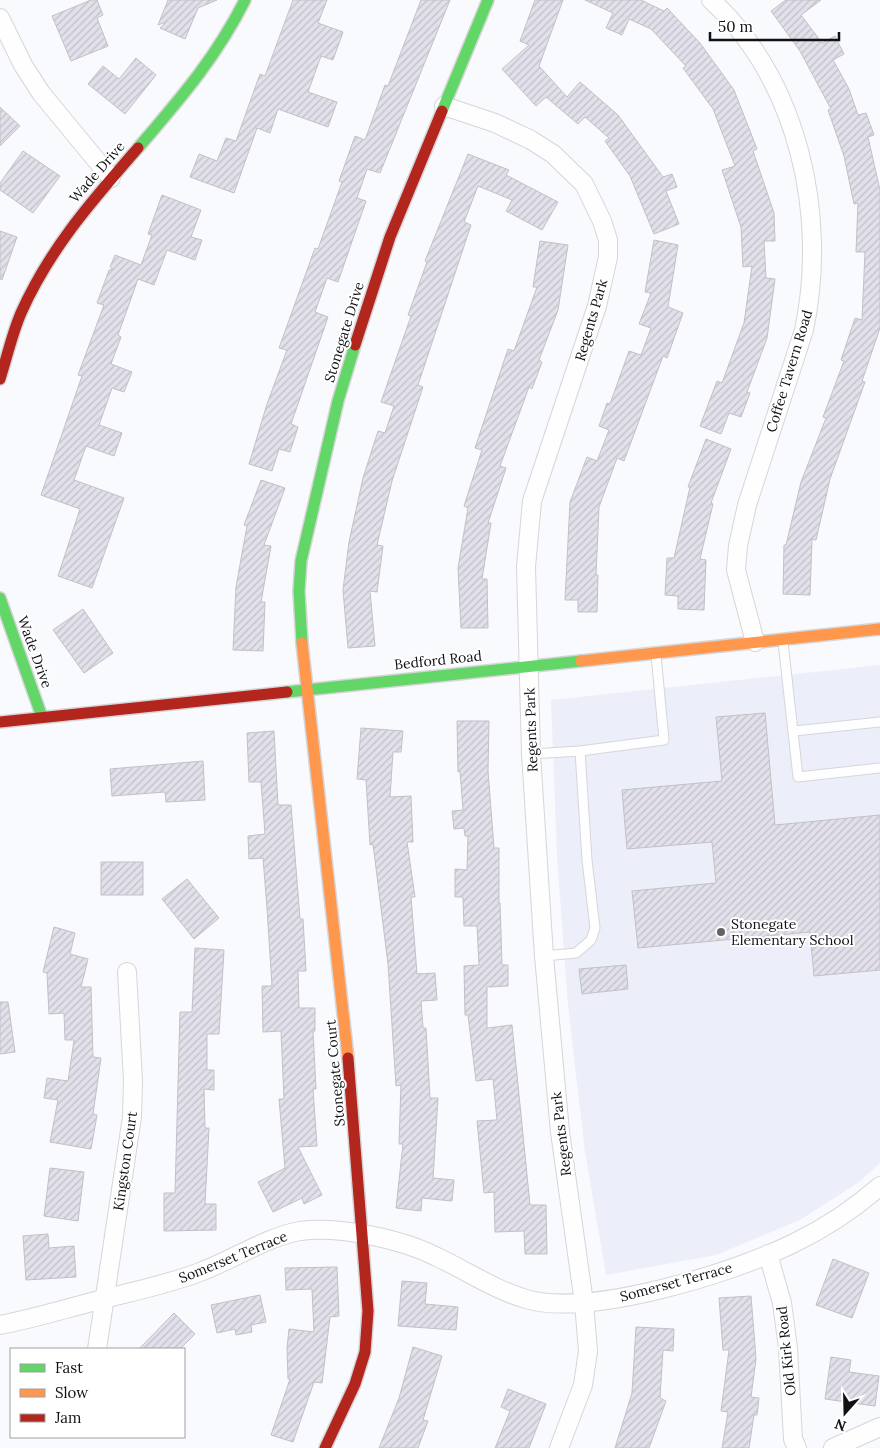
<svg xmlns="http://www.w3.org/2000/svg" width="880" height="1448" viewBox="0 0 880 1448" font-family="Lora,serif">
<style>
.built{fill:#eceffa}
.building{fill:url(#building-hatch);stroke:#c1c1c5}
.lines{fill:none;stroke-linecap:round;stroke-linejoin:round}
.lane-casing{stroke:#d6d6d9;stroke-width:11}
.street-casing{stroke:#d6d6d9;stroke-width:20}
.fast-casing{stroke:#d6d6d9;stroke-width:14}
.slow-casing{stroke:#d6d6d9;stroke-width:14}
.jam-casing{stroke:#d6d6d9;stroke-width:14}
.lane{stroke:#fefeff;stroke-width:9}
.street{stroke:#fefeff;stroke-width:18}
.fast{stroke:#63d668;stroke-width:11}
.slow{stroke:#ff974d;stroke-width:11}
.jam{stroke:#b3261e;stroke-width:11}
.poi-dot{fill:#626366;stroke:#fff;stroke-width:2}
.labels{text-anchor:middle;stroke-width:4;stroke-linejoin:round;paint-order:stroke}
.street-label{font-size:14px;fill:#101114;stroke:#fff}
.poi-label{font-size:14px;fill:#101114;stroke:#fff;text-anchor:start}
</style>
<defs>
<pattern id="building-hatch" width="6" height="6" patternUnits="userSpaceOnUse" patternTransform="scale(1.25)"><rect width="6" height="6" fill="#e2e1eb"/><path d="M-1 1l2-2M0 6l6-6M5 7l2-2" fill="none" stroke="#c1c0c9"/></pattern>
</defs>
<rect width="100%" height="100%" fill="#f9fafe"/>
<polygon class="built" points="880,665 880,1163 859,1182 800,1220 716,1255 606,1275 585,1152 568,1006 557,857 551,700"/>
<g class="building">
<polygon points="91,0 97,0 103,15 97,18 108,46 71,61 52,16"/>
<polygon points="168,0 217,0 198,8 185,39 160,28 166,22 158,25"/>
<polygon points="293,0 327,0 318,23 343,32 333,60 321,56 308,92 337,102 328,127 278,109 270,133 257,128 234,193 190,177 199,154 217,161 226,138 236,141 260,74 265,76"/>
<polygon points="421,0 450,0 380,173 367,169 357,198 366,201 338,282 327,278 315,312 328,317 291,424 298,427 290,452 279,449 272,471 249,464 267,404 287,350 279,348 315,248 318,249 342,182 339,181 355,136 365,140 385,85 388,86"/>
<polygon points="535,0 563,0 539,66 567,97 580,82 618,115 663,177 672,174 677,187 666,191 679,224 654,234 630,176 605,141 609,138 585,117 578,124 546,97 536,106 502,69 529,45 520,41"/>
<polygon points="585,0 641,0 664,11 667,8 700,43 734,90 757,149 753,151 774,213 775,241 764,241 766,278 775,279 767,338 747,392 750,393 741,417 729,413 721,434 700,426 717,381 722,383 744,323 752,266 743,267 741,227 722,170 735,166 713,109 683,68 686,66 651,29 629,19 622,35 606,28 613,13"/>
<polygon points="786,0 821,0 801,15 822,43 835,36 844,54 833,60 849,89 858,115 866,113 874,135 868,137 880,190 880,328 862,381 865,382 830,479 816,540 812,539 810,595 783,594 784,545 786,545 801,482 826,418 823,417 844,361 841,360 855,318 862,320 865,252 856,252 858,203 854,204 844,156 828,110 831,109 800,51 771,11"/>
<polygon points="136,58 156,75 125,114 88,84 103,66 119,79"/>
<polygon points="0,107 20,126 0,146"/>
<polygon points="23,151 60,176 33,213 0,190 0,183"/>
<polygon points="468,154 509,170 506,175 558,202 542,230 506,211 512,200 478,186 464,222 471,225 418,385 423,387 392,481 377,545 383,546 377,592 370,591 375,646 348,648 343,590 349,542 363,478 378,431 385,433 394,406 381,402 411,316 408,315 427,262 425,261"/>
<polygon points="162,195 201,210 191,237 202,240 195,260 167,250 154,285 138,279 118,335 121,337 111,364 132,372 124,392 112,388 99,425 122,433 114,456 86,446 74,480 124,498 92,588 58,576 80,509 41,495 82,376 78,375 104,305 97,303 109,270 113,269 110,267 115,255 141,265 152,235 148,234"/>
<polygon points="0,231 17,237 2,280 0,279"/>
<polygon points="654,240 678,245 668,307 683,313 667,358 663,356 624,461 617,458 599,507 596,575 598,575 597,612 578,612 578,600 565,600 570,502 587,457 597,461 609,430 599,426 607,403 610,404 629,351 641,355 651,328 639,324 651,293 645,292"/>
<polygon points="540,241 568,245 558,310 539,360 542,362 532,389 529,387 500,466 506,468 488,523 491,523 482,579 487,579 488,628 461,628 458,568 468,508 464,506 482,450 475,448 508,349 514,351 537,287 533,287"/>
<polygon points="706,439 731,449 711,503 713,504 700,559 706,560 704,610 678,609 678,596 665,595 667,558 674,558 690,487 688,487"/>
<polygon points="261,480 285,488 264,545 271,546 261,602 265,602 263,651 233,650 236,587 247,526 244,525"/>
<polygon points="83,609 113,653 84,673 53,630"/>
<polygon points="765,713 775,825 880,815 880,970 814,976 810,932 638,948 632,891 716,883 712,842 627,849 622,790 722,781 716,717"/>
<polygon points="457,721 489,721 488,771 494,848 499,848 499,903 500,903 502,965 508,965 508,986 487,987 487,1028 512,1025 530,1205 546,1205 547,1254 525,1254 524,1231 495,1232 494,1192 484,1193 477,1121 497,1120 493,1079 476,1081 468,1015 465,1015 464,966 479,965 477,926 464,926 463,897 455,897 455,869 467,870 468,836 465,836 464,828 454,829 452,811 463,810 460,771 458,772"/>
<polygon points="361,728 403,731 401,752 393,752 390,797 411,796 413,842 407,842 415,897 411,897 417,974 435,973 437,1000 421,1001 423,1028 426,1028 430,1098 438,1098 433,1178 454,1180 452,1201 422,1198 421,1211 396,1208 403,1144 399,1144 401,1085 396,1086 388,964 373,844 370,845 366,780 357,779"/>
<polygon points="274,731 278,805 291,805 300,919 303,919 306,971 298,971 299,1008 315,1008 315,1031 313,1031 316,1089 313,1089 317,1146 298,1147 322,1195 304,1204 302,1198 273,1212 258,1182 285,1168 279,1099 284,1099 281,1031 263,1032 262,986 272,986 267,908 263,858 249,859 248,836 265,834 261,782 249,782 247,733"/>
<polygon points="203,761 205,800 166,802 165,792 112,796 110,769"/>
<rect x="101" y="862" width="42" height="33"/>
<polygon points="187,879 219,918 194,939 162,899"/>
<polygon points="54,927 75,933 70,954 88,959 81,987 91,987 93,1057 101,1058 93,1114 97,1115 91,1149 50,1142 58,1100 44,1098 47,1078 68,1081 74,1040 65,1040 64,1013 49,1014 47,973 43,972"/>
<polygon points="195,948 224,950 219,1034 207,1034 207,1070 214,1070 214,1090 204,1089 205,1128 209,1128 205,1204 216,1204 216,1230 164,1231 164,1193 175,1193 180,1012 192,1012"/>
<polygon points="626,965 628,989 582,994 579,969"/>
<polygon points="0,1002 8,1002 15,1052 0,1054"/>
<polygon points="50,1168 84,1172 78,1221 44,1216"/>
<polygon points="48,1234 49,1248 74,1246 76,1277 26,1280 23,1236"/>
<polygon points="833,1259 869,1273 852,1318 816,1305"/>
<polygon points="337,1267 339,1316 330,1317 322,1383 314,1382 293,1442 271,1435 290,1379 288,1379 287,1348 289,1329 314,1332 312,1289 286,1290 285,1268"/>
<polygon points="402,1281 427,1283 425,1304 458,1307 456,1330 398,1326"/>
<polygon points="260,1295 266,1322 251,1325 252,1332 236,1335 235,1329 217,1333 211,1305"/>
<polygon points="751,1296 756,1359 751,1397 759,1398 757,1415 754,1415 749,1448 722,1448 728,1412 721,1411 729,1350 723,1350 719,1298"/>
<polygon points="174,1313 195,1334 180,1349 139,1349"/>
<polygon points="636,1327 674,1329 673,1351 663,1350 660,1398 666,1401 649,1448 615,1448 632,1393"/>
<polygon points="413,1347 442,1356 423,1420 428,1421 418,1448 379,1448 399,1398"/>
<polygon points="831,1357 851,1360 849,1372 879,1376 875,1406 825,1399"/>
<polygon points="508,1389 546,1404 529,1448 495,1448 510,1411 501,1407"/>
</g>
<g class="lines">
<g class="lane-casing">
<g id="lane">
<polyline points="783,642 798,777 880,768"/>
<polyline points="794,731 880,722"/>
<polyline points="531,754 580,751 664,740 656,655"/>
<polyline points="544,956 576,953 591,940 595,928 587,860 580,751"/>
</g>
</g>
<g class="street-casing">
<g id="street">
<path d="M711,0c88,81 117,216 93,330l-57,175 -9,41 -2,24 19,72"/>
<polyline points="0,18 23,65 41,93 111,178"/>
<polyline points="444,106 495,123 531,140 553,154 584,184 602,221 608,240 608,257 597,306 532,501 526,567 531,754 544,956 560,1132 584,1303 588,1351 583,1385 559,1448"/>
<polyline points="768,1254 782,1303 788,1348 793,1439 797,1448"/>
<path d="M0,1325c32,-6 64,-16 96,-24 34,-9 70,-16 104,-29 30,-11 69,-36 100,-41 40,-5 102,8 137,26 30,14 58,33 89,42 63,19 210,-27 268,-56 31,-15 60,-34 86,-57"/>
<polyline points="97,1349 132,1117 133,1081 127,972"/>
<polyline points="833,1448 880,1427"/>
</g>
</g>
<g class="fast-casing">
<g id="fast">
<polyline points="442,111 488,0"/>
<path d="M138,148c41,-48 78,-90 107,-148"/>
<polyline points="0,598 42,717"/>
<polyline points="302,643 299,591 301,561 338,401 355,345"/>
<polyline points="287,692 581,661"/>
</g>
</g>
<g class="slow-casing">
<g id="slow">
<polyline points="302,643 348,1058"/>
<polyline points="581,661 880,629"/>
</g>
</g>
<g class="jam-casing">
<g id="jam">
<polyline points="355,345 390,237 442,111"/>
<path d="M0,379c7,-22 12,-45 21,-66 29,-65 71,-112 117,-165"/>
<polyline points="0,722 287,692"/>
<polyline points="325,1448 355,1384 365,1352 368,1311 348,1058"/>
</g>
</g>
<use href="#lane" class="lane"/>
<use href="#street" class="street"/>
<use href="#fast" class="fast"/>
<use href="#slow" class="slow"/>
<use href="#jam" class="jam"/>
</g>
<circle class="poi-dot" cx="721" cy="932" r="5"/>
<g class="labels">
<g class="street-label">
<text transform="translate(97 172) rotate(-49)" y="5">Wade Drive</text>
<text transform="translate(591 320) rotate(-74)" y="5">Regents Park</text>
<text transform="translate(344 332) rotate(-73)" y="5">Stonegate Drive</text>
<text transform="translate(789 371) rotate(-73)" y="5">Coffee Tavern Road</text>
<text transform="translate(35 652) rotate(70)" y="5">Wade Drive</text>
<text transform="translate(438 660) rotate(-6)" y="5">Bedford Road</text>
<text transform="translate(531 730) rotate(-92)" y="5">Regents Park</text>
<text transform="translate(335 1073) rotate(-95)" y="5">Stonegate Court</text>
<text transform="translate(561 1134) rotate(-97)" y="5">Regents Park</text>
<text transform="translate(125 1161) rotate(-82)" y="5">Kingston Court</text>
<text transform="translate(233 1257) rotate(-22)" y="5">Somerset Terrace</text>
<text transform="translate(676 1282) rotate(-15)" y="5">Somerset Terrace</text>
<text transform="translate(786 1351) rotate(-96)" y="5">Old Kirk Road</text>
</g>
<g class="poi-label">
<text x="731" y="929">Stonegate<tspan x="731" dy="16">Elementary School</tspan></text>
</g>
</g>
<rect x="10" y="1348" width="175" height="90" fill="#ffffff" stroke="#9fa0a1"/>
<rect x="20" y="1364" width="25" height="8" fill="#63d668" stroke="#9fa0a1"/>
<text x="55" y="1373" font-size="15" fill="#101114">Fast</text>
<rect x="20" y="1389" width="25" height="8" fill="#ff974d" stroke="#9fa0a1"/>
<text x="55" y="1398" font-size="15" fill="#101114">Slow</text>
<rect x="20" y="1414" width="25" height="8" fill="#b3261e" stroke="#9fa0a1"/>
<text x="55" y="1423" font-size="15" fill="#101114">Jam</text>
<g transform="translate(845 1413) rotate(200)" stroke="#ffffff" stroke-width="4" paint-order="stroke">
<path d="M0-4L9 19L0 12L-9 19Z" fill="#101114"/>
<text y="-8" font-size="14" font-weight="bold" text-anchor="middle" fill="#101114">N</text>
</g>
<path d="M710 32v8h129v-8" fill="none" stroke="#101114" stroke-width="2.5"/>
<text x="718" y="32" font-size="15" fill="#101114" stroke="#ffffff" stroke-width="4" paint-order="stroke">50 m</text>
</svg>
